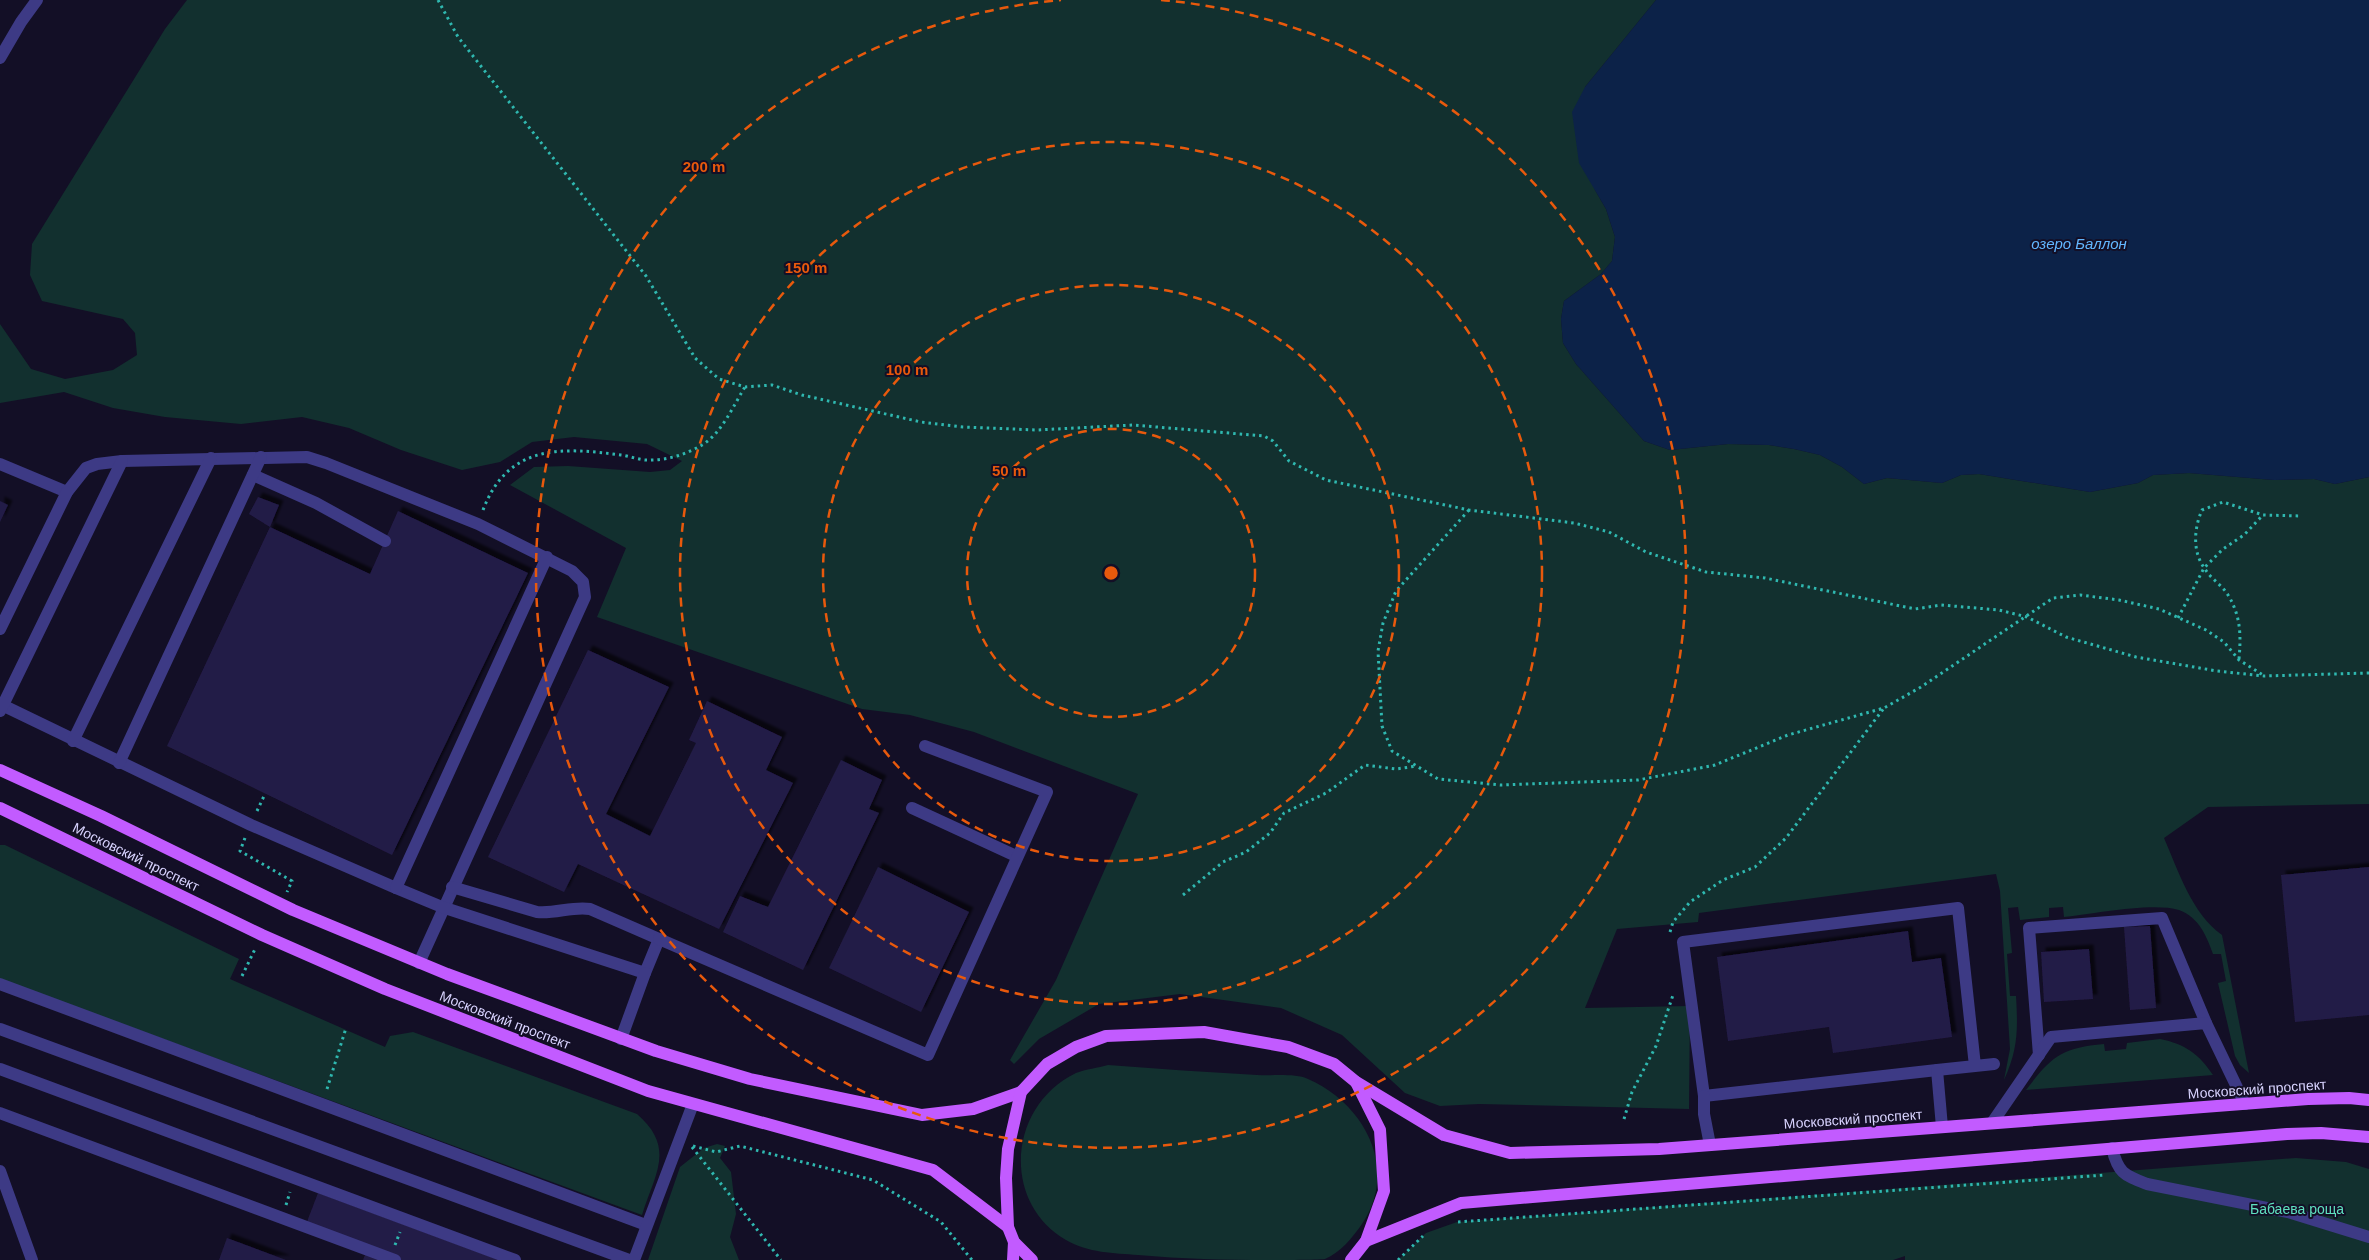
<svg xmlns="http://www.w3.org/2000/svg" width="2369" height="1260" viewBox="0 0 2369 1260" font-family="Arial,sans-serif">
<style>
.green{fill:#12302f}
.water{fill:#0c2248}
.building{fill:#241b47;filter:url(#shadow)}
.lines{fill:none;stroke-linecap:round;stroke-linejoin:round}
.path{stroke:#2fb8b0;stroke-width:3;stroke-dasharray:2.5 4;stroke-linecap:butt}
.minor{stroke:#3d3a85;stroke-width:12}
.major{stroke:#c25bff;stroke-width:12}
.ring{fill:none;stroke:#e8590c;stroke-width:2.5;stroke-dasharray:9 6}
.labels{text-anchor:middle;stroke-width:4;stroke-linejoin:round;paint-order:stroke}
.street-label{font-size:14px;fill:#d9d4ff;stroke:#130f26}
.park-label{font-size:14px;fill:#5fe0c0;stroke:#130f26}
.water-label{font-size:15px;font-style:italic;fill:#62b6ff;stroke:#130f26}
.centre{fill:#e8590c;stroke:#130f26;stroke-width:2.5}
.ring-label{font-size:15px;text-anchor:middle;font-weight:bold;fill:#e8590c;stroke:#130f26;stroke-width:4;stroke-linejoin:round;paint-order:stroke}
</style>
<defs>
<filter id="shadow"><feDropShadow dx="4.5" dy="-4.5" stdDeviation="1" flood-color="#0009"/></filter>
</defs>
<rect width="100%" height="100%" fill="#130f26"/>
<g class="green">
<path d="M187,0h1469l-71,87 10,103 11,19 9,28 -3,24 -11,13 -37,27 -3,18 2,24 13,21 68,77 26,9 58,-6 41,1 25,4 26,6 22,12 22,17 23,-6 55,5 19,-8 18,-1 111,18 48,-9 15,-8 36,-2 85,7 40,-1 21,5 34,-7v327l-161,3 -44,31c14,32 28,76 58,97l27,138 -9,-8 -5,-9 -17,-73 8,-2 -5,-27h-8c-6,-17 -14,-37 -34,-44 -27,-8 -86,4 -115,7l-1,-10 -14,1v9l-29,3 -2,-13 -10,1 4,45 -5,1 3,42h6c2,34 2,53 -12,84l6,-31 -10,-158 -4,-17 -297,39 -1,9 -81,7 -32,79 105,-2 -1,103 -210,-5 -39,2 -35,-13 -63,-58 -61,-27 -101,-14 -81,10 -60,35 -25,25 -4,-4 46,-80 82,-186 -164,-62 -64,-17 -48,-6 -265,-92 29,-69 -116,-63 24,-18 34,-1 82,6 20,-2 12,-9 -35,-17 -73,-7 -42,5 -32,20 -38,8 -61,-20 -52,-22 -47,-11 -61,7 -76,-7 -52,-9 -49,-16 -64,11v-79l31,45 34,10 48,-9 24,-15 -2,-22 -12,-14 -81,-18 -12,-26 2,-31 133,-215z"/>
<path d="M0,845h5l234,114 -9,20 155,68 5,-11 23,-4 224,82c39,34 18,59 5,101l-642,-236z"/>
<path d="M2160,1039c25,5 39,15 53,36l-187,15c26,-34 35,-42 78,-46l1,7 21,-2 1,-6z"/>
<path d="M1108,1065c50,4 100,7 149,10 15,1 38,-2 51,4 57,25 91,90 54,145 -9,13 -22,29 -37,35 -9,1 -44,1 -56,1 -44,0 -87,-1 -131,-5 -24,-2 -50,-2 -72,-15 -66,-39 -57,-135 10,-167 10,-4 22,-5 32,-8z"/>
<polygon points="717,1144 725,1146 720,1158 731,1172 736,1214 730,1237 739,1260 648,1260 680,1167 704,1148"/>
<polygon points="2296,1158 2346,1162 2369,1169 2369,1260 1905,1260 1905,1256 1893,1260 1398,1260 1426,1233 1457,1222"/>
</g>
<polygon class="water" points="1656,0 2369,0 2369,477 2335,484 2314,479 2274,480 2189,473 2153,475 2138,483 2090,492 1979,474 1961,475 1942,483 1887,478 1864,484 1842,467 1820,455 1794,449 1769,445 1728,444 1670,450 1644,441 1576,364 1563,343 1561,319 1564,301 1601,274 1612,261 1615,237 1606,209 1579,163 1572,112 1585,87"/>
<g class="building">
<polygon points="258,497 279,505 270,527 249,514"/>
<polygon points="0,501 8,505 0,522"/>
<polygon points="398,511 528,573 392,855 167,746 270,527 370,574"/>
<polygon points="588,650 669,687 606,814 650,836 696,743 689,740 707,701 782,737 766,770 793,783 719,929 578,864 564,892 488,857"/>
<polygon points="841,760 882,780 869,809 879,813 803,970 723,932 740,896 768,907"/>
<polygon points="878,867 969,912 921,1012 829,968"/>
<polygon points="2369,867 2369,1015 2295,1022 2281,875"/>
<polygon points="2150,926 2156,1008 2130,1010 2124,927"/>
<polygon points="1908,931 1912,962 1941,958 1952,1037 1833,1053 1829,1027 1728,1041 1717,957"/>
<polygon points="2089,949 2093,999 2044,1002 2041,952"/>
<polygon points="318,1193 499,1260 363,1260 367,1250 305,1227"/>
<polygon points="227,1238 286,1260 219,1260"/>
</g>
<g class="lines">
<g class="path">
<polyline points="438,0 458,37 646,276 695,358 719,379 745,387 772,385 802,395 921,422 963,427 1037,430 1133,425 1264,436 1273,441 1289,461 1326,480 1469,510 1574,523 1609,532 1646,552 1706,572 1765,578 1915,609 1941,605 1999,610 2027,617 2066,637 2136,657 2217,671 2264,676 2369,673"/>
<path d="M483,510c25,-66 78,-63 138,-55 9,1 20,6 30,5 17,0 36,-6 51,-15 20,-12 31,-39 43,-58"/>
<polyline points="1469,510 1396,591 1383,623 1378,651 1382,726 1392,751 1438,779 1501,785 1638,780 1715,765 1788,735 1884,708 1921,687 2053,598 2080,595 2119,600 2159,609 2206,630 2224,642 2239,660 2263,675"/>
<polyline points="2178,618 2204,568 2223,549 2244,535 2263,515"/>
<path d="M2239,659c2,-23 2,-43 -11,-64 -6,-10 -17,-16 -23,-26 -13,-17 -11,-41 -3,-59l21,-8 40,13 38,1"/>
<polyline points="257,811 265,794"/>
<polyline points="245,838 240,851 292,881 287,892"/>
<polyline points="1183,895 1223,862 1246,852 1270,833 1284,813 1326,793 1365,765 1396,769 1417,766"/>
<polyline points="1670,932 1673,922 1690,902 1723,880 1755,867 1786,838 1884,708"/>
<polyline points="242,976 256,947"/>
<polyline points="327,1089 346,1028"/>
<polyline points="1624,1119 1632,1092 1656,1046 1673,995"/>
<polyline points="693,1146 716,1152 740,1146 873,1180 941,1222 972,1260"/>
<polyline points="692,1147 781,1260"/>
<polyline points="286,1205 290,1192"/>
<polyline points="1458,1222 2105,1175"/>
<polyline points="395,1245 400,1232"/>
<polyline points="1398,1260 1423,1236"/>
</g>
<g class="minor">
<polyline points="0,58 21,22 37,0"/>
<polyline points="0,464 67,492"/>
<polyline points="253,475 316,503 385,541"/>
<polyline points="0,629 67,492 86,468 97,464 122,461 307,457 326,463 478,524 572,571 583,582 585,597 419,963"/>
<path d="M0,704l251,121 145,63 46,19 203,66 14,-34 -69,-30c-17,-3 -35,5 -53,3l-85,-25"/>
<polyline points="0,711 122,461"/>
<polyline points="73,741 211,458"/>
<polyline points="119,763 261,457"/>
<polyline points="912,808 1016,856"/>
<polyline points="396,888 547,557"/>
<polyline points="659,939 928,1055 1047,792 925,746"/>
<polyline points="0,984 646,1225"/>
<polyline points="0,1029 629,1260"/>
<polyline points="621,1039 645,973"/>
<polyline points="2039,1055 2029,928 2162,918 2206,1023"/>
<polyline points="1975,1066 1958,908 1683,942 1704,1096 1937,1070 1994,1064"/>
<polyline points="0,1069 515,1260"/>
<polyline points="1937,1070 1942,1127"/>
<polyline points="1704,1096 1704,1114 1710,1145"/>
<polyline points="0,1113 395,1260"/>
<polyline points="1992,1123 2051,1037 2206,1023 2245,1104"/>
<path d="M2112,1148c6,25 12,27 35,36l141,28 81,25"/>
<polyline points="0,1171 32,1260"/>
<polyline points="634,1260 693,1104"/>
</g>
<g class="major">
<polyline points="0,770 101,816 293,910 447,974 656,1051 750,1079 922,1115 973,1109 1021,1092"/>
<polyline points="0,808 262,935 385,989 648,1091 933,1170 1008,1227"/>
<polyline points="1366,1241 1461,1203 2287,1134 2321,1133 2369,1137"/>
<polyline points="1013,1260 1014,1242"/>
<polyline points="1032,1260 1014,1242 1008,1227 1006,1178 1008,1149 1021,1092 1047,1064 1076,1047 1106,1036 1204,1032 1288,1047 1334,1064 1356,1082 1444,1135 1510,1153 1659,1149 2308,1099 2349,1098 2369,1100"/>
<polyline points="1351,1260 1366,1241 1384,1191 1380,1130 1356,1082"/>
</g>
</g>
<g class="ring">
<circle cx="1111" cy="573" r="144"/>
<circle cx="1111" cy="573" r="288"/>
<circle cx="1111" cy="573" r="431"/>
<path d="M1161 0A575 575 0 1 1 1061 0"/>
</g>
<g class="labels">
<g class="street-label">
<text transform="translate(136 857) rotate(26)" y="5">Московский проспект</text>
<text transform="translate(505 1020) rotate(21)" y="5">Московский проспект</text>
<text transform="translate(2257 1089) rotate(-4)" y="5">Московский проспект</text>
<text transform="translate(1853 1119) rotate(-4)" y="5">Московский проспект</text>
</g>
<g class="park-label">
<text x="2297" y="1214">Бабаева роща</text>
</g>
<g class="water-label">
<text x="2079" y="249">озеро Баллон</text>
</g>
</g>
<circle cx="1111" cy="573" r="8" class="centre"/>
<g class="ring-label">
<text x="704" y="172">200 m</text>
<text x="806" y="273">150 m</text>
<text x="907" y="375">100 m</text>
<text x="1009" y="476">50 m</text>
</g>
</svg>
